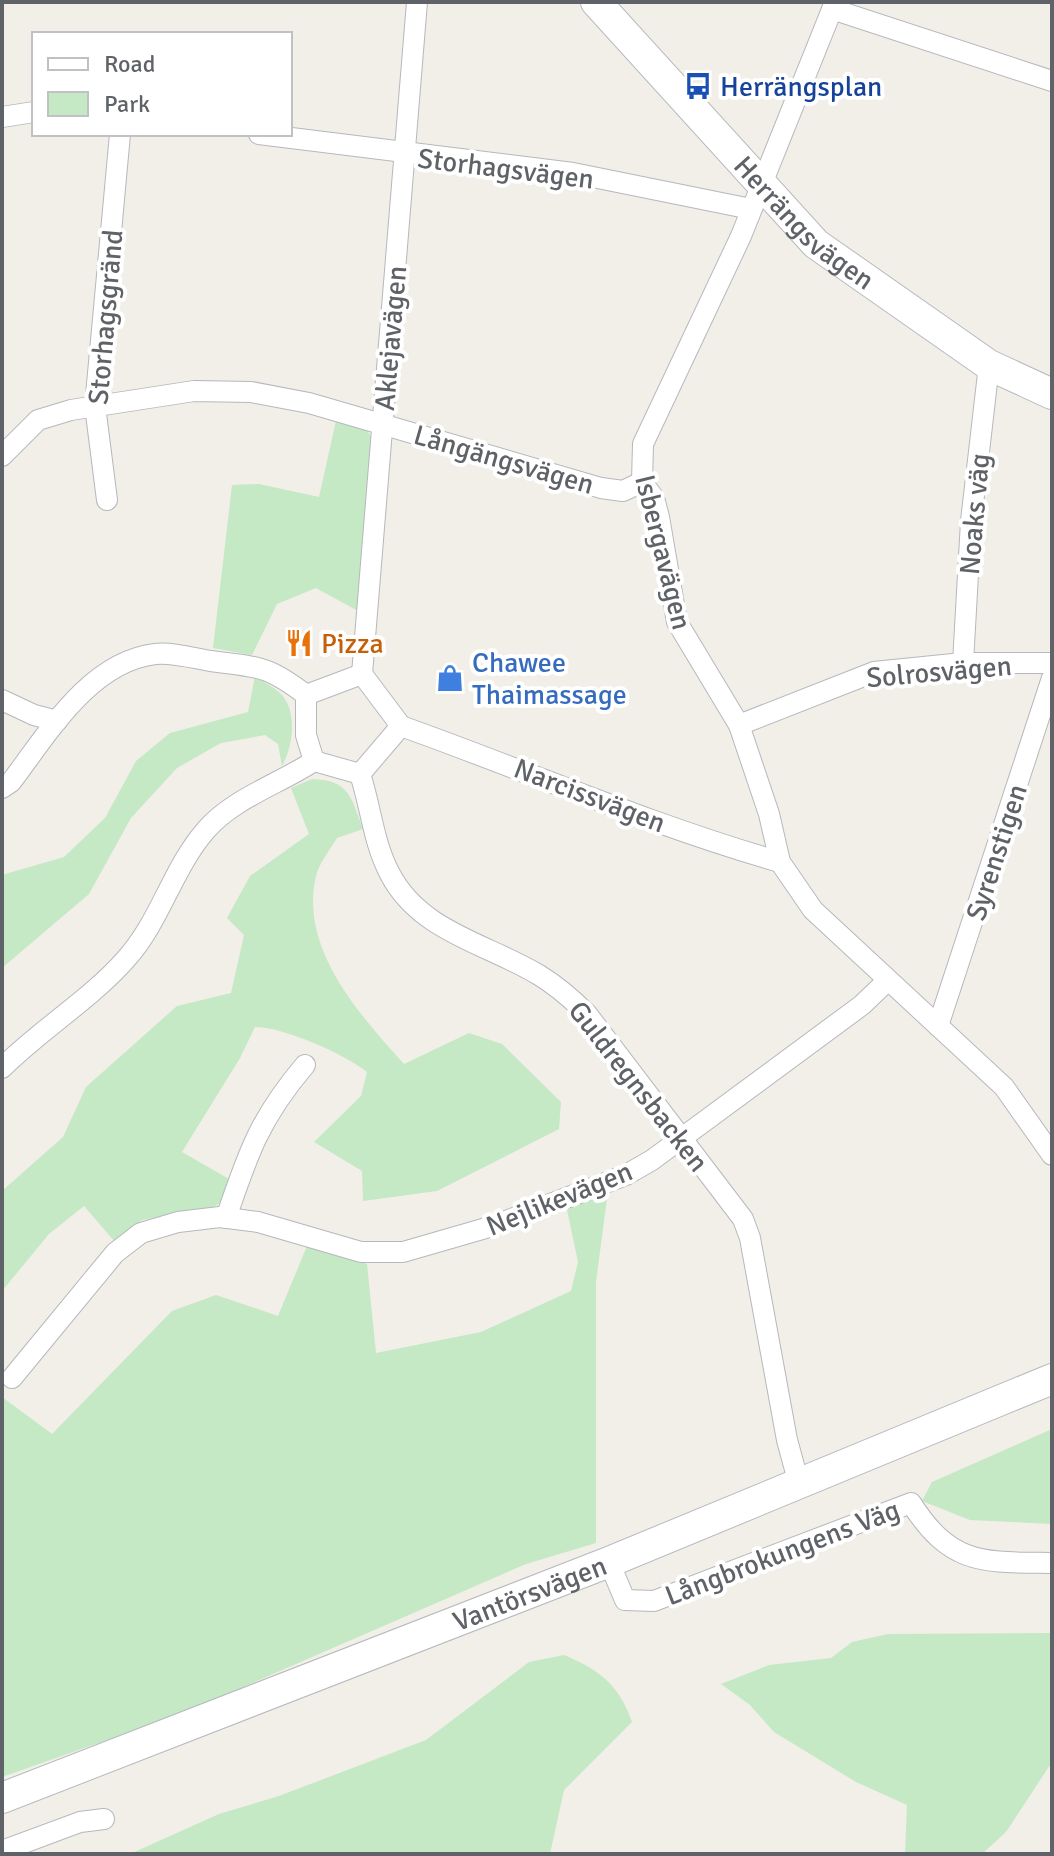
<svg xmlns="http://www.w3.org/2000/svg" width="1054" height="1856" viewBox="0 0 1054 1856" font-family="Signika,sans-serif">
<style>
.green{fill:#c5e8c5}
.lines{fill:none;stroke-linecap:round;stroke-linejoin:round}
.street-casing{stroke:#b5b8bc;stroke-width:22}
.secondary-casing{stroke:#b6babf;stroke-width:32}
.street{stroke:#fff;stroke-width:20}
.secondary{stroke:#fff;stroke-width:30}
.labels{text-anchor:middle;stroke-width:8;stroke-linejoin:round;paint-order:stroke}
.transit-label{font-size:28px;fill:#164399;stroke:#fff;text-anchor:start}
.street-label{font-size:28px;fill:#5f6368;stroke:#fff}
.food-label{font-size:28px;fill:#c56008;stroke:#fff;text-anchor:start}
.shop-label{font-size:28px;fill:#366cbe;stroke:#fff;text-anchor:start}
</style>
<rect width="100%" height="100%" fill="#f1efe8"/>
<g class="green">
<polygon points="336,421 365,427 373,440 358,611 316,588 277,604 252,655 213,648 232,485 259,484 319,497"/>
<path d="M255,676c8,6 19,11 26,18 17,18 12,53 1,72l-4,-22 -13,-9 -44,8 -44,25 -46,50 -42,76 -87,74v-93l62,-18 41,-39 31,-57 34,-28 78,-21z"/>
<path d="M312,779c38,1 39,19 51,50l-26,9c-7,12 -18,25 -21,38 -17,72 43,138 88,188l65,-31 33,11 59,58 -2,27 -122,62 -74,10 -1,-30 -48,-29 47,-46 6,-24c-22,-18 -84,-45 -112,-45l-15,31 -58,94 47,27 -6,22 -11,7 -70,12 -27,22 -31,-36 -35,28 -47,57v-100l61,-54 23,-50 91,-81 54,-13 13,-58 -17,-17 23,-42 59,-42 -18,-46z"/>
<polygon points="608,1191 596,1282 596,1543 526,1564 181,1714 2,1777 2,1397 52,1434 172,1311 216,1295 278,1316 307,1246 367,1264 376,1353 481,1332 571,1291 578,1262 566,1205"/>
<polygon points="1052,1429 1052,1524 970,1520 922,1501 932,1482"/>
<polygon points="1052,1633 1052,1762 1006,1832 982,1854 905,1854 907,1805 856,1782 774,1732 750,1705 721,1684 769,1665 831,1658 852,1642 888,1634"/>
<path d="M564,1655c36,15 55,30 68,67l-68,68 -14,64h-420l89,-40 60,-18 147,-56 103,-78z"/>
</g>
<g class="lines">
<g class="street-casing">
<g id="street">
<polyline points="835,2 741,236 643,444 642,482 654,498 659,517 677,622 739,725 769,814 780,862 813,910 1004,1087 1052,1155"/>
<polyline points="832,9 1052,81"/>
<polyline points="2,117 34,112"/>
<polyline points="259,134 573,173 751,209"/>
<polyline points="2,456 38,420 71,410 194,391 251,392 309,403 601,488 623,491 642,482"/>
<polyline points="107,500 95,406 120,134"/>
<polyline points="963,663 971,521 989,365"/>
<polyline points="306,695 306,735 314,761"/>
<polyline points="306,695 362,674"/>
<polyline points="2,700 34,715 57,721"/>
<polyline points="739,725 874,672 963,663 1052,663"/>
<polyline points="401,726 362,674 417,2"/>
<path d="M401,726c126,45 250,99 379,136"/>
<polyline points="314,761 360,774"/>
<path d="M360,774c11,33 13,68 30,100 30,58 98,70 149,101 18,11 33,24 48,39l156,205 7,19 37,202 12,44"/>
<polyline points="360,774 401,726"/>
<path d="M2,788l9,-6c36,-47 78,-120 144,-128 17,-2 38,4 55,7 48,6 57,4 96,34"/>
<polyline points="938,1026 1052,678"/>
<path d="M2,1068c39,-39 89,-69 124,-109 35,-39 46,-90 80,-129 26,-31 75,-47 108,-69"/>
<path d="M226,1218c22,-65 34,-100 79,-153"/>
<polyline points="12,1378 115,1253 141,1233 178,1222 220,1217 258,1222 361,1252 403,1252 493,1226 626,1175 652,1160 862,1005 887,981"/>
<path d="M609,1562l16,38 29,1 257,-98c40,63 72,59 141,60"/>
<polyline points="2,1851 80,1822 104,1819"/>
</g>
</g>
<g class="secondary-casing">
<g id="secondary">
<path id="s1" d="M596,2l220,242 173,121 63,29"/>
<path id="s2" d="M2,1798l607,-236 443,-183"/>
</g>
</g>
<use href="#street" class="street"/>
<use href="#secondary" class="secondary"/>
</g>
<defs>
<g id="bus-bare" transform="scale(2.16)"><path d="M-5-6H5V4H4V6H2V4H-2V6H-4V4H-5ZM-3.5-4V0h7V-4ZM-3.5 1.2v1.5H-2V1.2ZM2 1.2v1.5H3.5V1.2Z" fill="#1a4fb4" stroke="#fff" stroke-width="2.5" paint-order="stroke"/></g>
<g id="restaurant-bare" transform="scale(2.16)"><path d="M-5-6h1v4h1v-4h1v4h1v-4h1v5L-1.5 .5V6h-2V.5L-5-1ZM5-6V6H3V1.5H1.5Q1.5-4 5-6Z" fill="#e8710a" stroke="#fff" stroke-width="2.5" paint-order="stroke"/></g>
<g id="shop-bare" transform="scale(2.16)"><path d="M-5-2.5h2.3a2.7 3.5 0 0 1 5.4 0H5L5.5 6h-11ZM-1.5-2.5h3a1.5 2.3 0 0 0-3 0Z" fill="#3f7fe0" stroke="#fff" stroke-width="2.5" paint-order="stroke"/></g>
</defs>
<g fill-rule="evenodd">
<use href="#bus-bare" x="698" y="86"/>
<use href="#restaurant-bare" x="299" y="643"/>
<use href="#shop-bare" x="450" y="678"/>
</g>
<g class="labels">
<g class="transit-label">
<text x="720" y="96">Herrängsplan</text>
</g>
<g class="street-label">
<text transform="translate(506 168) rotate(7)" y="10">Storhagsvägen</text>
<text dy="10" stroke="none"><textPath href="#s1" startOffset="304">Herrängsvägen</textPath></text>
<text transform="translate(105 317) rotate(-85)" y="10">Storhagsgränd</text>
<text transform="translate(390 338) rotate(-85)" y="10">Aklejavägen</text>
<text transform="translate(504 459) rotate(16)" y="10">Långängsvägen</text>
<text transform="translate(974 514) rotate(-85)" y="10">Noaks väg</text>
<text transform="translate(664 552) rotate(76)" y="10">Isbergavägen</text>
<text transform="translate(939 671) rotate(-5)" y="10">Solrosvägen</text>
<text transform="translate(590 795) rotate(21)" y="10">Narcissvägen</text>
<text transform="translate(996 852) rotate(-72)" y="10">Syrenstigen</text>
<text transform="translate(639 1086) rotate(52)" y="10">Guldregnsbacken</text>
<text transform="translate(559 1198) rotate(-22)" y="10">Nejlikevägen</text>
<text transform="translate(782 1552) rotate(-21)" y="10">Långbrokungens Väg</text>
<text dy="10" stroke="none"><textPath href="#s2" startOffset="566">Vantörsvägen</textPath></text>
</g>
<g class="food-label">
<text x="321" y="653">Pizza</text>
</g>
<g class="shop-label">
<text x="472" y="672">Chawee<tspan x="472" dy="32">Thaimassage</tspan></text>
</g>
</g>
<rect width="1054" height="1856" fill="none" stroke="#5f6368" stroke-width="8"/>
<rect x="32" y="32" width="260" height="104" fill="#ffffff" stroke="#bfc1c3" stroke-width="2"/>
<rect x="48" y="58" width="40" height="12" fill="#ffffff" stroke="#bfc1c3" stroke-width="2"/>
<text x="104" y="72" font-size="24" fill="#5f6368">Road</text>
<rect x="48" y="92" width="40" height="24" fill="#c5e8c5" stroke="#bfc1c3" stroke-width="2"/>
<text x="104" y="112" font-size="24" fill="#5f6368">Park</text>
</svg>
